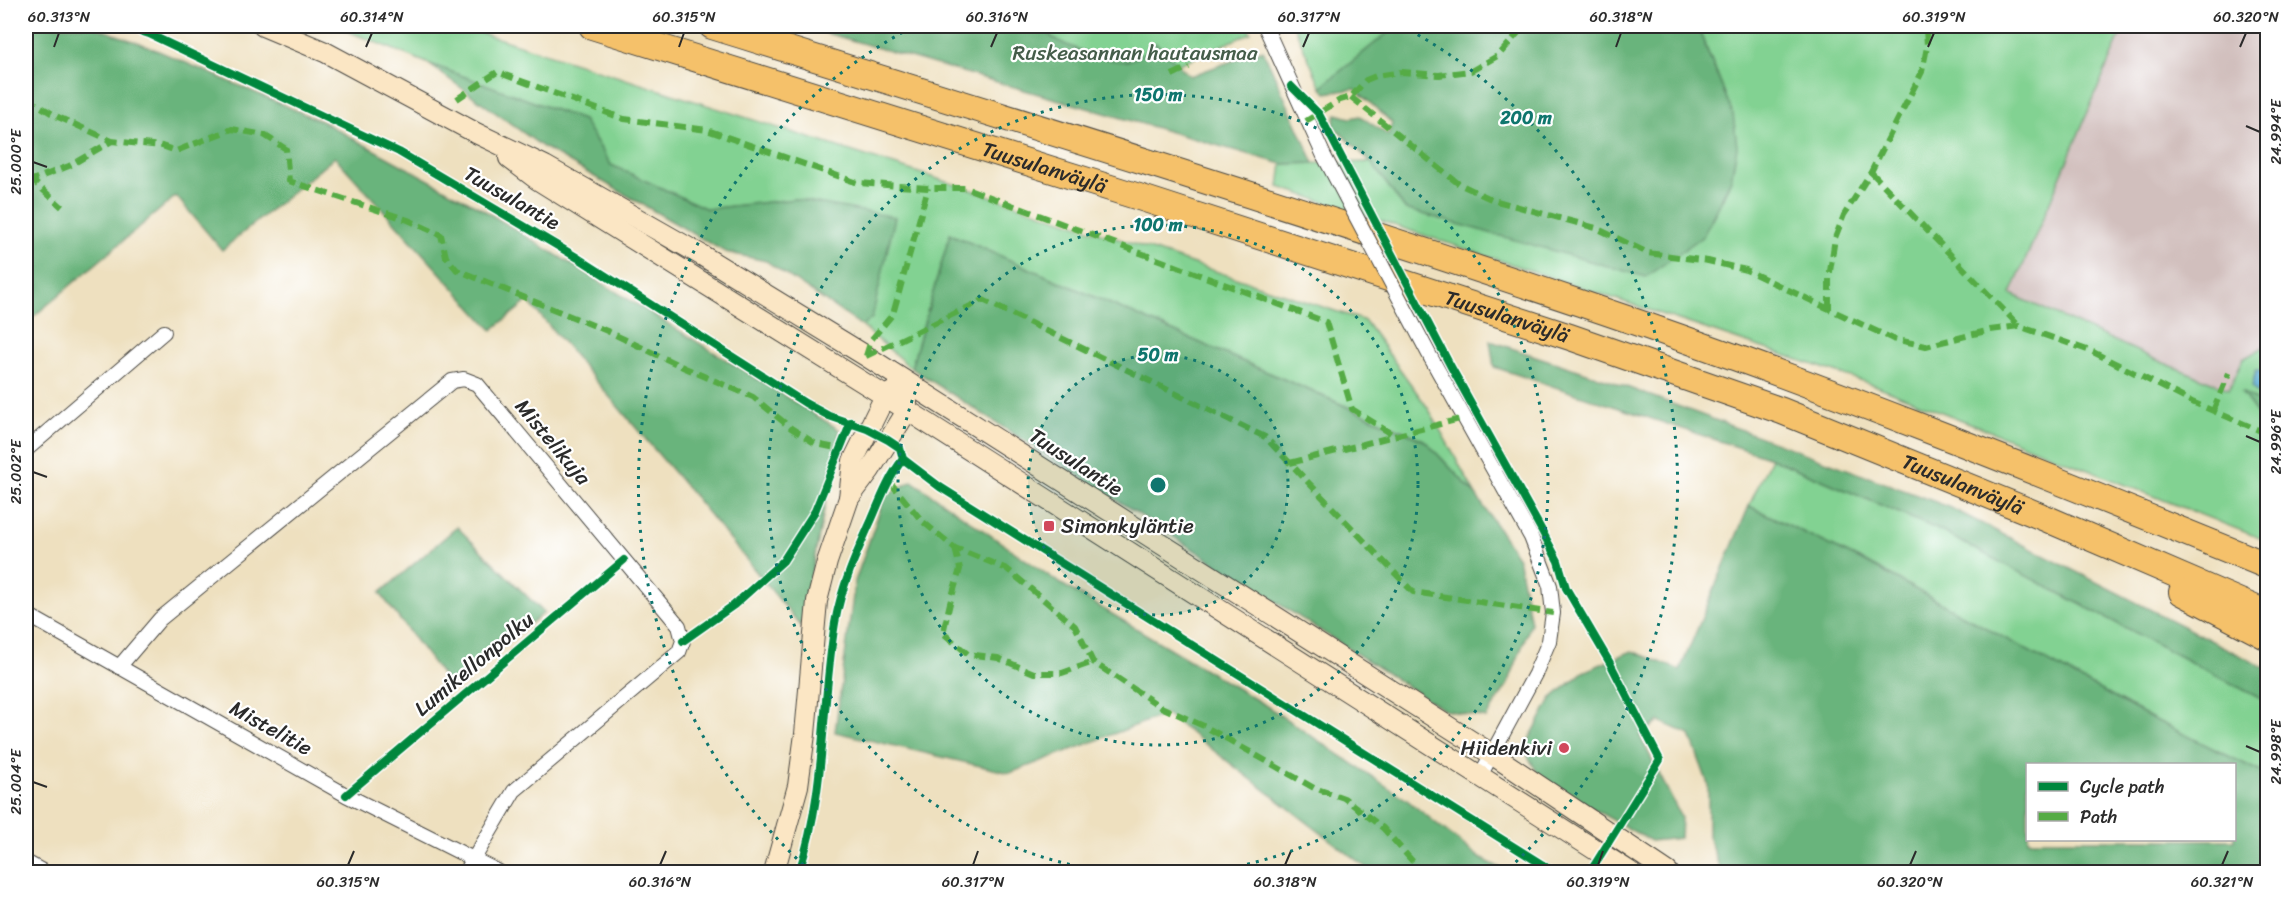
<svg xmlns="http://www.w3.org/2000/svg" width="2293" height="898" viewBox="0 0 2293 898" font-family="Sriracha,sans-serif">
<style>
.industrial{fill:#d1bfbd}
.green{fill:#82d292;stroke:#567e5e;stroke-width:1.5}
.forest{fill:#69b47c;stroke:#4a7054;stroke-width:1.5;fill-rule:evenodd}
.water{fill:#55aad1;stroke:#406a7e;stroke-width:1.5}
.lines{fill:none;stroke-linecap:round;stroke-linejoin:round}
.street-casing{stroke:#484641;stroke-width:16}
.secondary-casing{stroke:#484641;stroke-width:22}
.highway-casing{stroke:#484641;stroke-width:28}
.street{stroke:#fff;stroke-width:14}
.secondary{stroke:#fbe6c4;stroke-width:20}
.highway{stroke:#f5c16b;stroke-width:26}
.street-bridge-casing{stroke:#484641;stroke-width:16;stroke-linecap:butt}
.street-bridge{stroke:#fff;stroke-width:14}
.quiet{stroke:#54ab44;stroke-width:6;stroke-dasharray:12 6;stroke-linecap:butt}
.cycleway-casing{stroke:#fff;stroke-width:11}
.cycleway{stroke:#00873e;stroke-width:8}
.ticks{fill:none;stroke:#2b2b2b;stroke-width:2}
.ring{fill:none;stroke:#0f766e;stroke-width:3;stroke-dasharray:3 6}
.poi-dot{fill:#d1495b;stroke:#fff;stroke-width:2}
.labels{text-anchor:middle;stroke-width:4.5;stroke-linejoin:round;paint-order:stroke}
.park-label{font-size:21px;fill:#455d4a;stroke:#fff}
.street-label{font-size:21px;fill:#2b2b2b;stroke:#fff}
.poi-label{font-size:21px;fill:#2b2b2b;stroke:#fff;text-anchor:start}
.centre{fill:#0f766e;stroke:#fff;stroke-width:3}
.ring-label{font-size:18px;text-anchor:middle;font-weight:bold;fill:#0f766e;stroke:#fff;stroke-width:4.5;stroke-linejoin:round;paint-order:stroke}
.neatline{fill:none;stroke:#2b2b2b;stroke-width:2}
.ticks-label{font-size:15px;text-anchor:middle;fill:#2b2b2b}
</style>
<rect width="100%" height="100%" fill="#fff"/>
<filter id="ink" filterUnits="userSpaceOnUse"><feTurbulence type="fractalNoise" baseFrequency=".0167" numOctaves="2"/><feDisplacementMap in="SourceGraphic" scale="12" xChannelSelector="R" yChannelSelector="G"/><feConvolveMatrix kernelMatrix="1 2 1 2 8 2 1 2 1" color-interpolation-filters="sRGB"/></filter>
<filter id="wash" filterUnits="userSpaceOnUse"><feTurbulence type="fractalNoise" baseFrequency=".008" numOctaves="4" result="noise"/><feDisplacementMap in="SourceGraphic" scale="24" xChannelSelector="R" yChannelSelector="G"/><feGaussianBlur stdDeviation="1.35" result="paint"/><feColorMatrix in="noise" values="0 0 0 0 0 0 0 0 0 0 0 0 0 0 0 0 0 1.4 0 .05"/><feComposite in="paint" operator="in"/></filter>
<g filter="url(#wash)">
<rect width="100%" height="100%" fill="#eee0bf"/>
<polygon class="industrial" points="2124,26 2267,26 2267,345 2243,359 2229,389 2159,361 2011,295"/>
<g class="green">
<polygon points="335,26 460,26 966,188 1365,321 1428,408 1476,495 1424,440 950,234 911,368 862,326 872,318 795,199 707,209 611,165 583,120 427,63"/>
<polygon points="984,26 1247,26 1251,33 1135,83"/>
<polygon points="1294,26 1396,26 1321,87"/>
<path d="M1697,26h427l-113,268 148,67 70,28 14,-30 24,-14v29l-11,-4 -4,17 15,15v4l-25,-13 17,23 8,3v122l-396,-157 -592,-197 3,-23 89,-2 34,47 298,27c9,-19 23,-39 28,-59 16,-52 -15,-103 -34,-151z"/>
<polygon points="1771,458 1939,530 2267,702 2267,775 2153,719 1869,564 1749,506"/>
</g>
<g class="forest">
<polygon points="26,26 92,26 147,46 323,122 482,209 840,430 801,626 694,496 528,301 492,330 335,157 222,250 176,196 26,323"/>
<path d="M802,26h244c1,2 1,6 3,8 7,10 62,28 75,27 10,0 24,-11 32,-18l34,33 73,-26 51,113 -32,1z"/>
<polygon points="1396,26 1697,26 1733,114 1737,147 1731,179 1703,236 1646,277 1405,209 1371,162 1333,126 1336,114 1351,118 1360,116 1388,135 1392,123 1355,89 1326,93 1321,87"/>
<polygon points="427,63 583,120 611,165 707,209 795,199 895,217 872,318 862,326 766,261 725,252 543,147"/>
<polygon points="950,234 1425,441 1476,495 1518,558 1531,623 1508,684 1486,718 1444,710 911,368"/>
<polygon points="1490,341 1605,379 1949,507 2267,669 2267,702 1939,530 1771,458 1494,367"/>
<polygon points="2241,392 2267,406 2267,419 2259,416"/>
<polygon points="912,481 1058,582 1265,705 1407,800 1480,858 1508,872 1372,872 1166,714 1010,773 835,732 855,581 885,496"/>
<path d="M1749,506l120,58 284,155 114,56v97h-546l-13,-36v-52l-18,-49 -31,-14 -19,15 41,81 -1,21 -29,3 -109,-60 -18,-32 27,-50 32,-27 49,-21 48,19zM2028,764h206v76h-206z"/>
<polygon points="457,527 544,613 450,686 380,593"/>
</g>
<polygon class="water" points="2256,370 2267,374 2267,402 2252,387"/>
</g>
<g filter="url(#ink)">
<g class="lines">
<g class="street-casing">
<g id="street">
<polyline points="1265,26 1324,156"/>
<polyline points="1431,358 1531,537 1550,586 1553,613 1549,641 1535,674 1480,776"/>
<polyline points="26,450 164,332"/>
<polyline points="26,614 346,795 499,872"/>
<polyline points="119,667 160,619 452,381 464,379 477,384 679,626 683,641 679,652 514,791 466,872"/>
<polyline points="26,862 44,872"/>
</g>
</g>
<g class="secondary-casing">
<g id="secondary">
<polyline points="263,26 325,52 476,133 545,166 703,256 866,356 1493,755 1668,872"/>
<polyline points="509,158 538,180 885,396 1630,872"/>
<polyline points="849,498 870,470 907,411 907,398"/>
<polyline points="774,872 798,786 805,734 817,601 827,562 849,498 853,461 885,396 896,390"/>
</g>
</g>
<g class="highway-casing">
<g id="highway">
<path id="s1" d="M592,26l547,171 431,140 212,74 263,107 223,96"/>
<path d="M712,26c290,90 580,180 868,277 232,78 461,170 688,263"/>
<polyline points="2182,592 2268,637"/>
</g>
</g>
<use href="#street" class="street"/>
<use href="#secondary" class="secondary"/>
<use href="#highway" class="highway"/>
<g class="street-bridge-casing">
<polyline id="street-bridge" points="1324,156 1431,358"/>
</g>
<use href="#street-bridge" class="street-bridge"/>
<g class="quiet">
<polyline points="1172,75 1189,67"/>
<polyline points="1351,97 1459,184 1493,200 1596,228 1648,253 1708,261 1746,270 1893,339 1926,346 1990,330 2019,326 2093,352 2192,402 2268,434"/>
<polyline points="26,98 58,117 112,141"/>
<polyline points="457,99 497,72 624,119 707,130 858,183 928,188 966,188 1326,322 1352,409 1395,436"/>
<polyline points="1306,121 1340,100 1351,97 1366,80 1376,76 1402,72 1439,75 1471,71 1499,55 1524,26"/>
<polyline points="1871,172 2019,326"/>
<polyline points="26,179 32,180 69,166 112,141 162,146 176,151 232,129 264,135 286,149 289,181 408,220 441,235 446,257 457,270 607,331 685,368 753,397 791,428 816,444 841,449"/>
<polyline points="28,181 32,180 62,207"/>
<polyline points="1829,309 1829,278 1835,238 1844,215 1871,172 1922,72 1927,47 1926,26"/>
<polyline points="866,356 983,300 1265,437 1413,592 1553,613"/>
<polyline points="866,356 871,340 893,314 928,188"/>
<polyline points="2213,411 2229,373"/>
<polyline points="1290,463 1464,418"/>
<polyline points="889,481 922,521 955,548 1007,569 1075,626 1093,662 1161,707 1206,727 1314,788 1344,798 1383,828 1422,872"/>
<polyline points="955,548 960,569 950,603 943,633 968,654 998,658 1034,673 1062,673 1093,662"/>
</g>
<g class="cycleway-casing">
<g id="cycleway">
<polyline points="124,26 149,34 399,152 578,258 805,403 829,416 867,429 888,440 900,448 903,459 940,487 1554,872"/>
<polyline points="1291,86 1319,114 1450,365 1541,529 1558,561 1566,588 1610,663 1660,760 1590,872"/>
<polyline points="683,641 734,605 783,561 815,511 851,422"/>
<polyline points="346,795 624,560"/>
<path d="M799,872c27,-81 22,-165 36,-249 6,-36 22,-71 37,-104 9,-21 17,-42 31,-60"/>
</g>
</g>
<use href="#cycleway" class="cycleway"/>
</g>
</g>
<path class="ticks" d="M54,47l5,-14M366,47l6,-14M679,47l5,-14M991,47l6,-14M1303,47l6,-14M1616,47l5,-14M1928,47l6,-14M2240,47l6,-14M2246,126l14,6M33,162l14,5M2246,436l14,6M33,472l14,5M2246,746l14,6M33,782l14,5M348,865l6,-14M660,865l6,-14M973,865l5,-14M1285,865l6,-14M1598,865l5,-14M1910,865l6,-14M2222,865l6,-14"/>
<circle cx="1158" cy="485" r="130" fill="#0f766e" fill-opacity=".12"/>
<g class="ring">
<circle cx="1158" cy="485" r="130"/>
<circle cx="1158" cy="485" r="260"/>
<path d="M1114 872A390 390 0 1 1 1202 872"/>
<path d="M810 871A520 520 0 0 1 914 26M1402 26A520 520 0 0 1 1506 871"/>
</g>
<g class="poi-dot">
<rect x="1043" y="520" width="12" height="12" rx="3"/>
<circle cx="1564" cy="748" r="6"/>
</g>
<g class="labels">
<g class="park-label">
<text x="1135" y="60">Ruskeasannan hautausmaa</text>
</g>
<g class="street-label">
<text dy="7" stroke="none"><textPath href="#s1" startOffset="474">Tuusulanväylä</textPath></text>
<text transform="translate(512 198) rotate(30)" y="7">Tuusulantie</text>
<text dy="7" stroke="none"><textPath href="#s1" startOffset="960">Tuusulanväylä</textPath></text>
<text transform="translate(553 442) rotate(50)" y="7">Mistelikuja</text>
<text transform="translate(1076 462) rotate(33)" y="7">Tuusulantie</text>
<text dy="7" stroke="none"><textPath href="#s1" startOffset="1446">Tuusulanväylä</textPath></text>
<text transform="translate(474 664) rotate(-40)" y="7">Lumikellonpolku</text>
<text transform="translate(271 728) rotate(29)" y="7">Mistelitie</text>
</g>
<g class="poi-label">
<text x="1061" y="533">Simonkyläntie</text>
<text x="1552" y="755" text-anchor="end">Hiidenkivi</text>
</g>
</g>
<circle cx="1158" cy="485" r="9" class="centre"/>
<g class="ring-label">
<text x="1158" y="101">150 m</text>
<text x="1526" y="124">200 m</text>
<text x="1158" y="231">100 m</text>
<text x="1158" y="361">50 m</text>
</g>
<rect width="2293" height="898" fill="none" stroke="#fff" stroke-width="66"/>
<rect x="2026" y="763" width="210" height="78" fill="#ffffff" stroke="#aaaaaa" stroke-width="1.5"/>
<rect x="2038" y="782" width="30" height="9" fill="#00873e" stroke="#aaaaaa" stroke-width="1.5"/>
<text x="2080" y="793" font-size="18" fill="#2b2b2b">Cycle path</text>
<rect x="2038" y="812" width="30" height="9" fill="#54ab44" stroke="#aaaaaa" stroke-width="1.5"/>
<text x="2080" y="823" font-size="18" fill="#2b2b2b">Path</text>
<rect x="33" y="33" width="2227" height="832" class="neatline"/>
<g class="ticks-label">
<text x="59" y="22">60.313°N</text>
<text x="372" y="22">60.314°N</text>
<text x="684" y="22">60.315°N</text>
<text x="997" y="22">60.316°N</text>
<text x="1309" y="22">60.317°N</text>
<text x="1621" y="22">60.318°N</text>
<text x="1934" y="22">60.319°N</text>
<text x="2246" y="22">60.320°N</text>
<text transform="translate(2276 132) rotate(-90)" y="5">24.994°E</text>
<text transform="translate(16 162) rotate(-90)" y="5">25.000°E</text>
<text transform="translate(2276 442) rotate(-90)" y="5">24.996°E</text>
<text transform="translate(16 472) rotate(-90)" y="5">25.002°E</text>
<text transform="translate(2276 752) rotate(-90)" y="5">24.998°E</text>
<text transform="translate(16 782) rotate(-90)" y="5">25.004°E</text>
<text x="348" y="887">60.315°N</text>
<text x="660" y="887">60.316°N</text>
<text x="973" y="887">60.317°N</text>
<text x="1285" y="887">60.318°N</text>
<text x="1598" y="887">60.319°N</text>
<text x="1910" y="887">60.320°N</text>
<text x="2222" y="887">60.321°N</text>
</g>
</svg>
